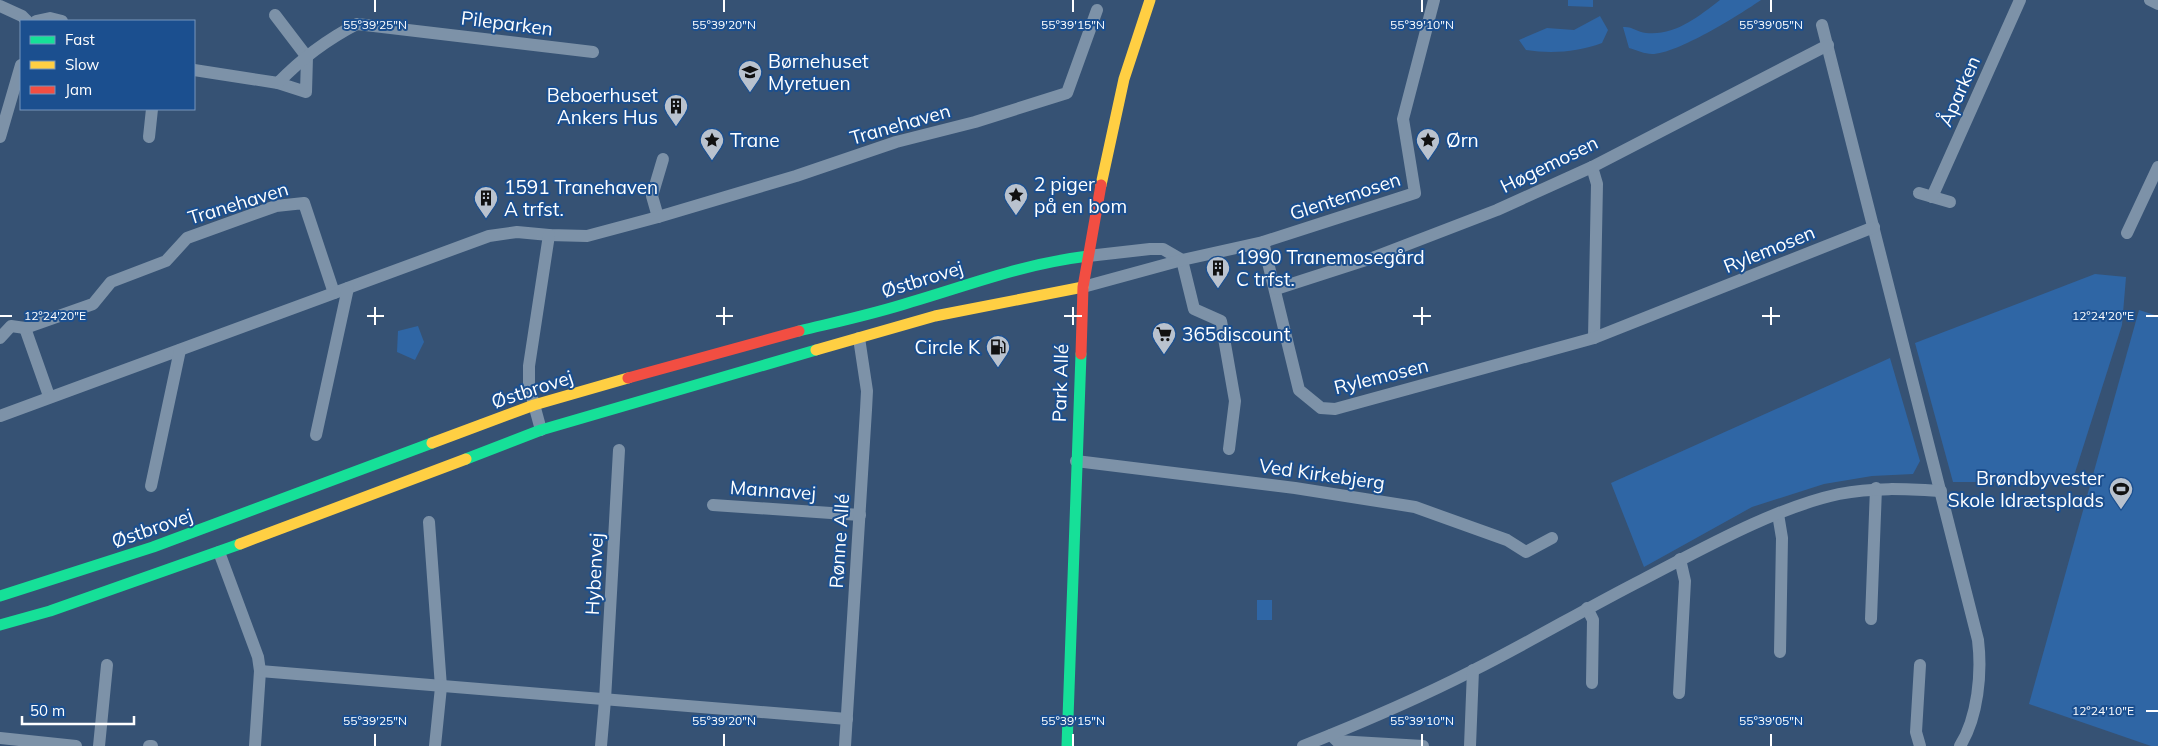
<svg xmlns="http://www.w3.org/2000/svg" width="2158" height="746" viewBox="0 0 2158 746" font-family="Mulish,sans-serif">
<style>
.green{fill:#2f66a5}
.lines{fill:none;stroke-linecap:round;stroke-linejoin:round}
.street{stroke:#7d92a8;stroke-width:12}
.fast{stroke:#16e098;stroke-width:11}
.slow{stroke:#ffcf43;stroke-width:11}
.jam{stroke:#f24e42;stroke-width:11}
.ticks{fill:none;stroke:#fff;stroke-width:2}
.labels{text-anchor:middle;stroke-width:4;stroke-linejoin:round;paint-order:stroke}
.street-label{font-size:19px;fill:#fff;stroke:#1b4f8f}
.poi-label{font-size:19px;fill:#fff;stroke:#1b4f8f;text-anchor:start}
.ticks-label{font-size:12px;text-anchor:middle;fill:#fff;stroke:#1b4f8f;stroke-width:4;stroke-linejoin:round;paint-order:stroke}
</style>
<rect width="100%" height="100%" fill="#365274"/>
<g class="green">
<polygon points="1568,0 1593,0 1593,7 1568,6"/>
<path d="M1720,0h41c-22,15 -84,54 -109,54 -7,0 -16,-4 -23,-6l-6,-21c9,-1 14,5 23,6 29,3 52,-16 74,-33z"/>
<path d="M1600,16l8,14 -6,13c-25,9 -50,11 -76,7l-7,-10 28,-12 27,2z"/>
<polygon points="2095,274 2126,277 2122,325 2072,482 1953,482 1915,343"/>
<polygon points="2139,310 2158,316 2158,746 2151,746 2029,704"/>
<polygon points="418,326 424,342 415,360 397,352 398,331"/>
<polygon points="1890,358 1920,461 1913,474 1872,476 1824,484 1752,507 1644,567 1611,483"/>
<rect x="1257" y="600" width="15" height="20"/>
</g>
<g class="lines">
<g class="street">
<polyline points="2150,0 2158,4"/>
<polyline points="0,6 22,16 27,21"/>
<polyline points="275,15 307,57 306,92 278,83"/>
<polyline points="36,21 50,18 62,21"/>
<path d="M1822,25l156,615c4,33 0,77 -18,106"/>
<path d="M194,70l84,13c23,-24 50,-44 79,-59l236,28"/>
<polyline points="0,137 21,65"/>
<polyline points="149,137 152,109"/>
<polyline points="1592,167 1597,184 1594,338"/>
<polyline points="1919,193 1950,202"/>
<polyline points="1932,197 2020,0"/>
<polyline points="658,217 652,196 663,159"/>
<polyline points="2127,233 2158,167"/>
<polyline points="1263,242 1299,390 1321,408 1335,409 1594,338 1874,227"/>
<polyline points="1088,256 1150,249 1163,249 1182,260"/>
<polyline points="1182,260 1194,309 1221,321 1235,401 1229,449"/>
<polyline points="1083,287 1182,260 1263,242 1415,193 1403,119 1434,0"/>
<polyline points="1276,289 1372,258 1497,210 1592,167 1828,45"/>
<polyline points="25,328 49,396"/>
<polyline points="0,338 11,326 25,328 93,304 111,282 166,261 187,238 276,206 304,203 334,293"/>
<polyline points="0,416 489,236 517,232 549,235 587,236 658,217 796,176 896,142 975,122 1067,93 1097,10"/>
<polyline points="541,430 529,386 529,366 549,235"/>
<polyline points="316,435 348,288"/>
<polyline points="1076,461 1295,488 1415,507 1507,540 1526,552 1552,538"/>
<polyline points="151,486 180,350"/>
<polyline points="713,505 860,515"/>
<polyline points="1778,514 1782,538 1780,652"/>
<polyline points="429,522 441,687 435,746"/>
<polyline points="219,552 258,657 260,671 255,746"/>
<polyline points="1587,608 1593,620 1592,683"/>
<polyline points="1871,619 1876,488"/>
<polyline points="1920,665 1916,732 1920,746"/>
<polyline points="260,671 847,719"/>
<polyline points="1679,693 1685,581 1680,559"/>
<polyline points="1331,735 1337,741 1423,746"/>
<polyline points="0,738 76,746"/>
<polyline points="99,746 107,665"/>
<polyline points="149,746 152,746"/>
<polyline points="601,746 605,700 619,450"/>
<polyline points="845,746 866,410 867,391 859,338"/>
<path d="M1303,746c58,-23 114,-47 169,-75 58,-29 113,-62 170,-91 60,-31 132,-72 197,-86 34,-7 67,-5 102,-3"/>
<polyline points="1470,746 1473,670"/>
</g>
<g class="fast">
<path d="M799,331c37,-9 75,-17 112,-29 61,-18 112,-38 177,-46"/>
<polyline points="466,459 541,430 816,350"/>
<polyline points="0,596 153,547 432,443"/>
<polyline points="0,625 50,611 240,544"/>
<polyline points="1067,746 1081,354"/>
</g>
<g class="slow">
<polyline points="1101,185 1124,79 1150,0"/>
<polyline points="816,350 935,316 1083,287"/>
<polyline points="432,443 534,405 628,378"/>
<polyline points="240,544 466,459"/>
</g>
<g class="jam">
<polyline points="1081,354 1083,287 1101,185"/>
<polyline points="628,378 799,331"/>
</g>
</g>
<path class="ticks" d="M375,0v12M724,0v12M1073,0v12M1422,0v12M1771,0v12M375,307v18M724,307v18M1073,307v18M1422,307v18M1771,307v18M0,316h12M367,316h17M716,316h17M1064,316h18M1413,316h18M1762,316h18M2146,316h12M2146,711h12M375,734v12M724,734v12M1073,734v12M1422,734v12M1771,734v12"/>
<defs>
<g id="school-pin" transform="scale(1.25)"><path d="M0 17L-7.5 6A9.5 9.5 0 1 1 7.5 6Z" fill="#b9c2ce" stroke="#1b4f8f"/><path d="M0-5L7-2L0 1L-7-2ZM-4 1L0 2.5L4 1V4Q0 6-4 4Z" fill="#111"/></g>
<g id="building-pin" transform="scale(1.25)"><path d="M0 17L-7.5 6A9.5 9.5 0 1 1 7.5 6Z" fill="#b9c2ce" stroke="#1b4f8f"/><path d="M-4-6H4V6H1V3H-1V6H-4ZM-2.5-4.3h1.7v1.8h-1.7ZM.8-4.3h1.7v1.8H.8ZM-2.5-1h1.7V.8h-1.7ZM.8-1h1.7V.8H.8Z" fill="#111"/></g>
<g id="sight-pin" transform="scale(1.25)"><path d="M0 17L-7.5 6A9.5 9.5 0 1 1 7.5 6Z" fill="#b9c2ce" stroke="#1b4f8f"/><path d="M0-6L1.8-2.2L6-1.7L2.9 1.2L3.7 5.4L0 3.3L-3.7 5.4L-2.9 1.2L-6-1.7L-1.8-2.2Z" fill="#111"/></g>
<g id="supermarket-pin" transform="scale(1.25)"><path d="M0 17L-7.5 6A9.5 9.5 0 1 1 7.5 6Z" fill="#b9c2ce" stroke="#1b4f8f"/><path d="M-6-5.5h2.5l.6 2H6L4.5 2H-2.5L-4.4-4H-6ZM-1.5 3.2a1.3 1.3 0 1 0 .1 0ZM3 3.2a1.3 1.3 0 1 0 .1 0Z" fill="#111"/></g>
<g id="fuel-pin" transform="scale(1.25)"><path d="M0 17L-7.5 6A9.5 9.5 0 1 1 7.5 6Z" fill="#b9c2ce" stroke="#1b4f8f"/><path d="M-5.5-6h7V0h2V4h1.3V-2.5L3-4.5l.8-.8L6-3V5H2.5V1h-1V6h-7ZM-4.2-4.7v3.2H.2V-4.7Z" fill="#111"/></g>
<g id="stadium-pin" transform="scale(1.25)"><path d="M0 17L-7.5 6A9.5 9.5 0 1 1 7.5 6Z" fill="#b9c2ce" stroke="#1b4f8f"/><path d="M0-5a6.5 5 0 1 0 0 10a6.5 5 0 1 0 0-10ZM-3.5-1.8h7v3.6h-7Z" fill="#111"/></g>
</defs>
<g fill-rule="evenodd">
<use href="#school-pin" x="750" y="72"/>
<use href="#building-pin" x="676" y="106"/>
<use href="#sight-pin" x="712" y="140"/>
<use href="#sight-pin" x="1428" y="140"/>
<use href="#sight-pin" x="1016" y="195"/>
<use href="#building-pin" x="486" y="198"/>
<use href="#building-pin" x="1218" y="268"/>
<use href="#supermarket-pin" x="1164" y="334"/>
<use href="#fuel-pin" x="998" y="347"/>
<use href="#stadium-pin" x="2121" y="489"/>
</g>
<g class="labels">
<g class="street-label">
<text transform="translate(507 23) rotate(7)" y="7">Pileparken</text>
<text transform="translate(1959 91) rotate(-66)" y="7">Åparken</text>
<text transform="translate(900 124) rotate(-16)" y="7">Tranehaven</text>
<text transform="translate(1549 164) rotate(-26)" y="7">Høgemosen</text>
<text transform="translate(1345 196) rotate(-18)" y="7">Glentemosen</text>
<text transform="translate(238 203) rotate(-17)" y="7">Tranehaven</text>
<text transform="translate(1769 249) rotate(-22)" y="7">Rylemosen</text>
<text transform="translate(922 279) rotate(-17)" y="7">Østbrovej</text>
<text transform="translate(1381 376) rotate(-14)" y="7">Rylemosen</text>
<text transform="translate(1060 383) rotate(-88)" y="7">Park Allé</text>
<text transform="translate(532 389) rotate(-18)" y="7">Østbrovej</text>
<text transform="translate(1322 474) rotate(8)" y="7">Ved Kirkebjerg</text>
<text transform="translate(773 490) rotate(4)" y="7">Mannavej</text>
<text transform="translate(152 528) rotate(-19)" y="7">Østbrovej</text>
<text transform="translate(839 541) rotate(-86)" y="7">Rønne Allé</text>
<text transform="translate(594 574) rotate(-87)" y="7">Hybenvej</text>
</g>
<g class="poi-label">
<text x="768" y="68">Børnehuset<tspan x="768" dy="22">Myretuen</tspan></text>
<text x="658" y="102" text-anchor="end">Beboerhuset<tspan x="658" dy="22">Ankers Hus</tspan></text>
<text x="730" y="147">Trane</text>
<text x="1446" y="147">Ørn</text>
<text x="1034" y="191">2 piger<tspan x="1034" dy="22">på en bom</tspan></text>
<text x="504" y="194">1591 Tranehaven<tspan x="504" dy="22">A trfst.</tspan></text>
<text x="1236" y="264">1990 Tranemosegård<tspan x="1236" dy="22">C trfst.</tspan></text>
<text x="1182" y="341">365discount</text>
<text x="980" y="354" text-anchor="end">Circle K</text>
<text x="2104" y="485" text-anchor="end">Brøndbyvester<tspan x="2104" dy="22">Skole Idrætsplads</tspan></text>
</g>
</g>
<g class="ticks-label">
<text x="375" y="29">55°39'25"N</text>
<text x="724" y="29">55°39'20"N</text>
<text x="1073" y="29">55°39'15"N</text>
<text x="1422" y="29">55°39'10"N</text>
<text x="1771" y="29">55°39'05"N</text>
<text x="2103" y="320">12°24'20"E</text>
<text x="55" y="320">12°24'20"E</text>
<text x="2103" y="715">12°24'10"E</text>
<text x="375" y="725">55°39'25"N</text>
<text x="724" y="725">55°39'20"N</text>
<text x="1073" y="725">55°39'15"N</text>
<text x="1422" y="725">55°39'10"N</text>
<text x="1771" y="725">55°39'05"N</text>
</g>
<rect x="20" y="20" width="175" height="90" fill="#1b4f8f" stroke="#7695bc"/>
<rect x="30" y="36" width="25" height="8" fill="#16e098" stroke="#7695bc"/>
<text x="65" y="45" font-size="15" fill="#ffffff">Fast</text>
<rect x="30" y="61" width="25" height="8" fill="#ffcf43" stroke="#7695bc"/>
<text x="65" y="70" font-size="15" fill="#ffffff">Slow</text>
<rect x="30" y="86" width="25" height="8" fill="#f24e42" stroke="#7695bc"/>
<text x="65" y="95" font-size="15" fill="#ffffff">Jam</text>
<path d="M22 716v8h112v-8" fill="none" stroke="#ffffff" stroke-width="2.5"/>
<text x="30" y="716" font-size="15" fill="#ffffff" stroke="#1b4f8f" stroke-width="4" paint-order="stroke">50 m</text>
</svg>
